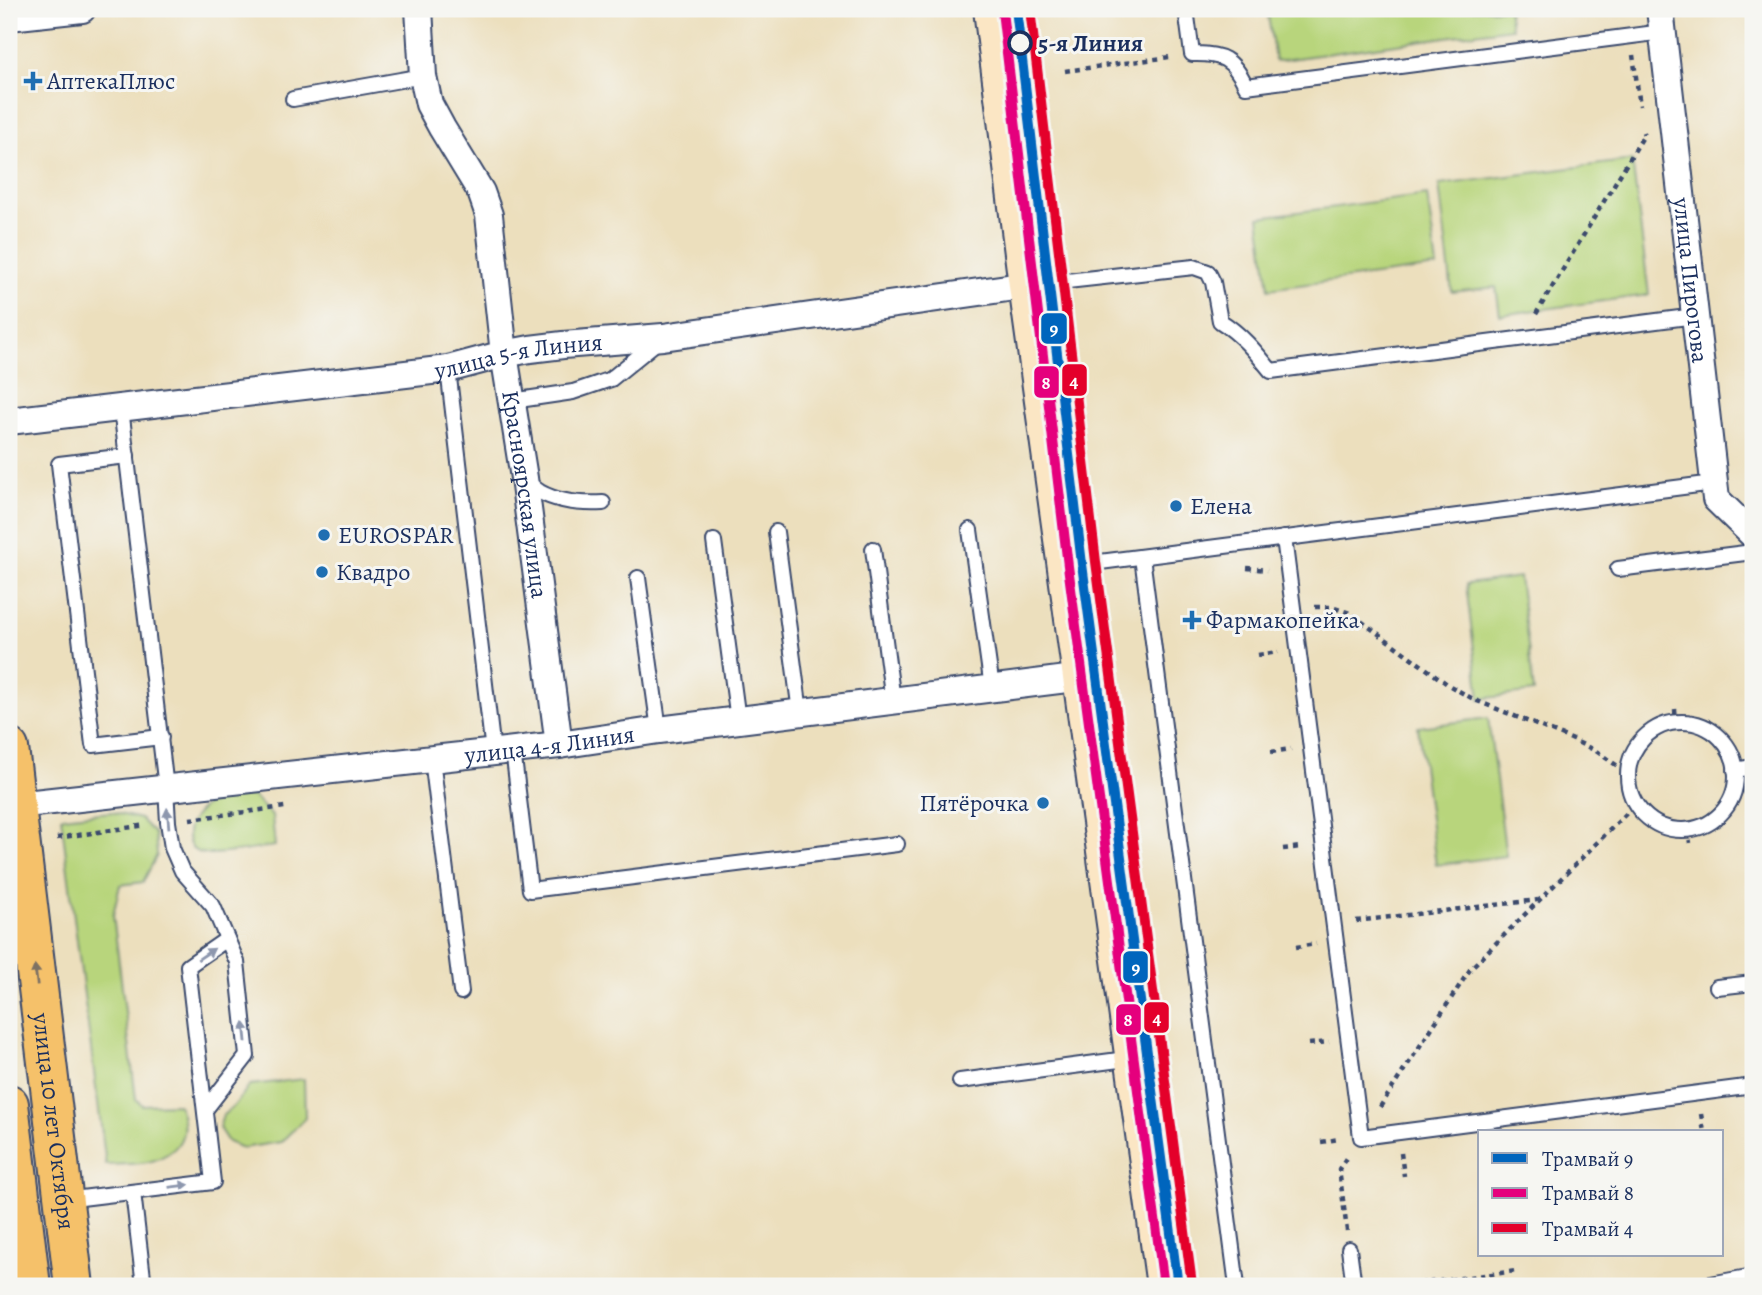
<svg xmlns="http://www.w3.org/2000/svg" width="1762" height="1295" viewBox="0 0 1762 1295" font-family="Alegreya,serif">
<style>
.green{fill:#b8d57c;stroke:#6a826d;stroke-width:2}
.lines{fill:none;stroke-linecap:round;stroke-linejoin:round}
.service-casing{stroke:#3a496c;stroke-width:18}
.minor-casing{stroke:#3a496c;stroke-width:30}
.secondary-casing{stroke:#3a496c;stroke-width:42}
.primary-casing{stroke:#3a496c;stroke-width:42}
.path{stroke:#3a496c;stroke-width:4.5;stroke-dasharray:5 5;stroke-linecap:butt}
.service{stroke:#fff;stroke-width:14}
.minor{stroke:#fff;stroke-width:26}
.secondary{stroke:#fbe6c4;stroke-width:38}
.primary{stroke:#f5c16b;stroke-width:38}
.tram-1-casing{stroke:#f6f6f2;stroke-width:16}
.tram-2-casing{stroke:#f6f6f2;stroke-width:16}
.tram-3-casing{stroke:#f6f6f2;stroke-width:16}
.tram-1{stroke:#0065bd;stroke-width:10}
.tram-2{stroke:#e5007d;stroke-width:10}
.tram-3{stroke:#e4002b;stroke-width:10}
.oneway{fill:#8d97ae}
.oneway2{fill:#7d7164}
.stop-dot{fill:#f6f6f2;stroke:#1b2f5e;stroke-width:3.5}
.poi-dot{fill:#1f6fb2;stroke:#f6f6f2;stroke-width:2.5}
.labels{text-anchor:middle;stroke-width:6;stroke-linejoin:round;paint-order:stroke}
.stop-label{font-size:24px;font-weight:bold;fill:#1b2f5e;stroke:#f6f6f2;text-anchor:start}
.poi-label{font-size:24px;fill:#1b2f5e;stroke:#f6f6f2;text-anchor:start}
.street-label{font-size:24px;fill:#1b2f5e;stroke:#f6f6f2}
.line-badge{stroke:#f6f6f2;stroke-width:2.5}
.badge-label{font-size:19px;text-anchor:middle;font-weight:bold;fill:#fff}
</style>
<rect width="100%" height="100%" fill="#f6f6f2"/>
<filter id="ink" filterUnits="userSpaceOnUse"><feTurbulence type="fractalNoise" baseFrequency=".0143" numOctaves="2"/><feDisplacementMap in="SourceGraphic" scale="14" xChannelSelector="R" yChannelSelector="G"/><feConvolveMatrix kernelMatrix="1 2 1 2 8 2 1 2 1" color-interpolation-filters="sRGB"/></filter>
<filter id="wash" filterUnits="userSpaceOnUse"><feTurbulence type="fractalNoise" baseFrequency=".00686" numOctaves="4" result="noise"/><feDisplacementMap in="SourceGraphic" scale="28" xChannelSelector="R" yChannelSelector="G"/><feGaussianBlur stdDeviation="1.57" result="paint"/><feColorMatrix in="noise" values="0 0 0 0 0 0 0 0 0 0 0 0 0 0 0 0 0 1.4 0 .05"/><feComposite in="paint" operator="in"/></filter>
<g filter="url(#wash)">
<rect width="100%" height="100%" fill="#ecdfbd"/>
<g class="green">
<polygon points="1267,9 1508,9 1511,28 1275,61"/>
<polygon points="1632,160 1649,295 1500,315 1496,287 1452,292 1439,185"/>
<polygon points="1427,195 1437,267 1269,289 1259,217"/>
<polygon points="1519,577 1534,692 1480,699 1466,584"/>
<polygon points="1488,718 1506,856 1436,865 1418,727"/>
<path d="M252,795l20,21 3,30c-16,2 -65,12 -77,6 -8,-3 -10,-11 -10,-18 0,-13 14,-29 26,-33 11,-4 26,-4 38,-6z"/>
<path d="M111,812l29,7 15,15 2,21 -14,27 -23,3 -7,30 23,184 6,6 36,-1c13,29 3,47 -26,57 -13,4 -31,3 -46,4l-45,-348z"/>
<polygon points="304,1079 305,1118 281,1142 242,1148 228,1142 219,1128 223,1115 234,1106 250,1085"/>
</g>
</g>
<g filter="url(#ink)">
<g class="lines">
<g class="service-casing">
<g id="service">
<path d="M1186,9l6,45c30,-1 41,5 54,32l417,-54"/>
<polyline points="293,99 423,76"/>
<path d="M1031,285l163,-18 14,5 5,10 7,39c21,13 35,30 51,50l424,-55"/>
<polyline points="448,369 493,752"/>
<polyline points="512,401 573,392 611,379 659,340"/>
<polyline points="121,408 166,788 168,822 172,848 182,871 213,906 237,962 247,1056 205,1110"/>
<polyline points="127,456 59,464 93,745 161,737"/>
<path d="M526,480c4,4 9,9 14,12 18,10 43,12 63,11"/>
<polyline points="970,530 992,688"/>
<polyline points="776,532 800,712"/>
<polyline points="1284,538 1361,1137 1753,1086"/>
<polyline points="714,541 738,720"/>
<polyline points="873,549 893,701"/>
<polyline points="1142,557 1237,1286"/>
<polyline points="1069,566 1714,483"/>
<polyline points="1618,569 1753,552"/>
<polyline points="638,578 659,730"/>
<circle cx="1682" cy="776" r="54"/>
<polyline points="513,750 530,890 897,844"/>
<polyline points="432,759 461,992"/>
<polyline points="1735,770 1753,767"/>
<polyline points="1717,987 1753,983"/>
<polyline points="960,1081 1134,1058"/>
<polyline points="133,1192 144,1286"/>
<polyline points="65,1200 213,1182 188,966 227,939"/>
<polyline points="1349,1249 1354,1286"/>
<polyline points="1700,1286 1753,1276"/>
</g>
</g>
<g class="minor-casing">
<g id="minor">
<path id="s1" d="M419,9l4,67 6,28 13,24 39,64 8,23 15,139 20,124 35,267"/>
<path id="s2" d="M1660,9l56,490 37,36"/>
<polyline points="9,17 82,9"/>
<path id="s3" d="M9,421l439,-52 56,-15 26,-5 33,-4 100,-8 365,-52"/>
<path id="s4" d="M16,805l543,-60 100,-15 424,-53"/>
</g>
</g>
<g class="secondary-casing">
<polyline id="secondary" points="993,9 1028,285 1166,1286"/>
</g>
<g class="primary-casing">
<g id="primary">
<path id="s5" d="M9,748l65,538"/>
<polyline points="9,1104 31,1286"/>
</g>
</g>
<g class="path">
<polyline points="1633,55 1640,106"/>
<polyline points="1065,71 1170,57"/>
<polyline points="1536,314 1644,135 1643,132"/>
<polyline points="1247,568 1267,570"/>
<polyline points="1315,607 1331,607 1350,613 1450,686 1475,700 1571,739 1596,751 1629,774"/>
<polyline points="1258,655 1278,652"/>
<polyline points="1675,709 1676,722"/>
<polyline points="1271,752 1291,749"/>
<polyline points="190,819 285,807"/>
<polyline points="1688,830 1690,843"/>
<polyline points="57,838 146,825"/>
<polyline points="1283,849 1301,847"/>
<polyline points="1356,921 1538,900"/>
<polyline points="1296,947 1316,944"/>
<polyline points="1309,1044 1329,1042"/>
<polyline points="1380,1107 1471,968 1636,804"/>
<polyline points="1701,1114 1704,1132"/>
<polyline points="1321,1142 1339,1139"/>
<polyline points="1401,1153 1404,1176"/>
<polyline points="1347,1231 1339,1169 1348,1155"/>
<polyline points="1400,1286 1516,1271"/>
</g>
<use href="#service" class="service"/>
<use href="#minor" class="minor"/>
<use href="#secondary" class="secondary"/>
<use href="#primary" class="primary"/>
<g class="tram-1-casing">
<polyline id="tram-1" points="1016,9 1082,564 1178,1286"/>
</g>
<g class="tram-2-casing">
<polyline id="tram-2" points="1002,11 1068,566 1164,1286"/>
</g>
<g class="tram-3-casing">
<polyline id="tram-3" points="1030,9 1096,562 1192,1284"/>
</g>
<use href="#tram-1" class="tram-1"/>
<use href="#tram-2" class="tram-2"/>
<use href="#tram-3" class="tram-3"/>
</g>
<defs><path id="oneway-solid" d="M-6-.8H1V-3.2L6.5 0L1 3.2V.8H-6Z" transform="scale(1.75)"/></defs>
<g class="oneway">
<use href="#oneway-solid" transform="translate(168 818) rotate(-95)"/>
<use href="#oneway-solid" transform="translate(206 954) rotate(-34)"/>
<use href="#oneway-solid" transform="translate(245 1032) rotate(-96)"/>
<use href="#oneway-solid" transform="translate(179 1186) rotate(-7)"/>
</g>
<use class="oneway2" href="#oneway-solid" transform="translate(36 975) rotate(-97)"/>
</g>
<circle class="stop-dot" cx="1020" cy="43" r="11"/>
<g class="poi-dot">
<path d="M29.5 70.5h7v7h7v7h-7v7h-7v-7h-7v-7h7z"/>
<circle cx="1176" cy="506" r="7"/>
<circle cx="324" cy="535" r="7"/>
<circle cx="322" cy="572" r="7"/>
<path d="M1188.5 609.5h7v7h7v7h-7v7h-7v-7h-7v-7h7z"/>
<circle cx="1043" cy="803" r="7"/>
</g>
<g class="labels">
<g class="stop-label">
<text x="1038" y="51">5-я Линия</text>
</g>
<g class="poi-label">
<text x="47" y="89">АптекаПлюс</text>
<text x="1190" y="514">Елена</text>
<text x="338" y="543">EUROSPAR</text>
<text x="336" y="580">Квадро</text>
<text x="1206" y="628">Фармакопейка</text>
<text x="1029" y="811" text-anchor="end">Пятёрочка</text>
</g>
<g class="street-label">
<text dy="8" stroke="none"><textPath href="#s2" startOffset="273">улица Пирогова</textPath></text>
<text dy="8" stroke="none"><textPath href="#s3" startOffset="514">улица 5-я Линия</textPath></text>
<text dy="8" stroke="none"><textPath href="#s1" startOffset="504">Красноярская улица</textPath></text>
<text dy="8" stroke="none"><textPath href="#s4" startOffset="537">улица 4-я Линия</textPath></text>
<text dy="8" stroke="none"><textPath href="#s5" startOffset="376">улица 10 лет Октября</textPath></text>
</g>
</g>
<g class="line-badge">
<rect x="1040" y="312" width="28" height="33" rx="7" fill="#0065bd"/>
<rect x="1061" y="363" width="27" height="34" rx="7" fill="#e4002b"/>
<rect x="1033" y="365" width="27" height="34" rx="7" fill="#e5007d"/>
<rect x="1122" y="950" width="27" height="34" rx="7" fill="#0065bd"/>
<rect x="1143" y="1001" width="27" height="33" rx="7" fill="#e4002b"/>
<rect x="1115" y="1003" width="27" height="33" rx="7" fill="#e5007d"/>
</g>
<g class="badge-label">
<text x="1054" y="335">9</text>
<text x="1074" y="387">4</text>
<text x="1046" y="389">8</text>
<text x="1136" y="974">9</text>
<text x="1157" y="1024">4</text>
<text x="1128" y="1026">8</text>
</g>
<rect width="1762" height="1295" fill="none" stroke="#f6f6f2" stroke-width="35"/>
<rect x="1478" y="1130" width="245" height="126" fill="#f6f6f2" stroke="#9ea6b7" stroke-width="2"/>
<rect x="1492" y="1153" width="35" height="10" fill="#0065bd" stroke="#9ea6b7" stroke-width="2"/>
<text x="1542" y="1166" font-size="21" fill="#1b2f5e">Трамвай 9</text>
<rect x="1492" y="1188" width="35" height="10" fill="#e5007d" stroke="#9ea6b7" stroke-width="2"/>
<text x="1542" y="1200" font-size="21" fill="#1b2f5e">Трамвай 8</text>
<rect x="1492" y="1223" width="35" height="10" fill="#e4002b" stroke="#9ea6b7" stroke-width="2"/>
<text x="1542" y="1236" font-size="21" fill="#1b2f5e">Трамвай 4</text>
</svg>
